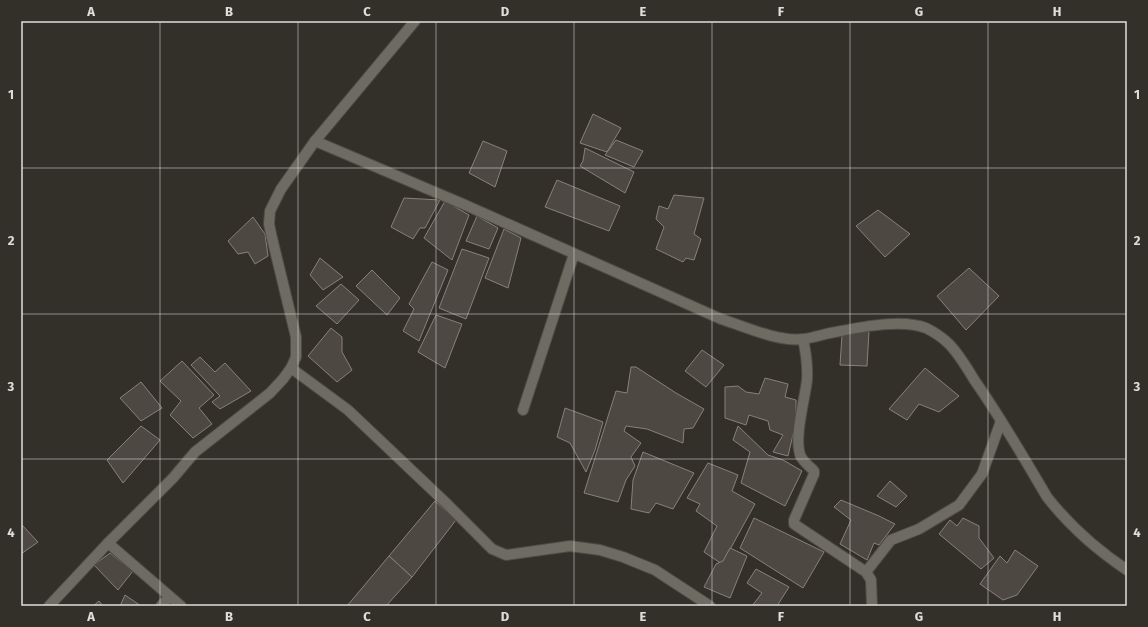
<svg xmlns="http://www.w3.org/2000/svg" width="1148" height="627" viewBox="0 0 1148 627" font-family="'Fira Sans',sans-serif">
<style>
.building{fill:#4e4843;stroke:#87817b}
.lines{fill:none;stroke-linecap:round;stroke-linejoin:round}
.minor-casing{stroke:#4e4b46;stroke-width:12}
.minor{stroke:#6e6b63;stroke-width:10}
.grid{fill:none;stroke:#e0deda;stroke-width:1;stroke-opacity:0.55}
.neatline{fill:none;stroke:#e0deda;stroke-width:1.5}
.grid-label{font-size:13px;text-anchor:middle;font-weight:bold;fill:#e0deda}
</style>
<rect width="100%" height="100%" fill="#33302a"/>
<g class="building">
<polygon points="593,114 621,128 607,152 580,143"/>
<polygon points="616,140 643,151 634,167 605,155"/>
<polygon points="483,141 507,151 495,187 469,173"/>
<polygon points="585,148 634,172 625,193 580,166 583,161"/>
<polygon points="557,180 620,206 609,231 545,207"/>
<polygon points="674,195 704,198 694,234 701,239 694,260 686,258 683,262 656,249 664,227 656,219 659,206 668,209"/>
<polygon points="404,198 440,200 425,228 420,228 413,239 391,227"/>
<polygon points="445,201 469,215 452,260 424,238"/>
<polygon points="878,210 910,234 885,257 856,226"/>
<polygon points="477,216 498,228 489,249 466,241"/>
<polygon points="253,217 265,234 268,256 255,264 248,252 238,254 228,241"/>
<polygon points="504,229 521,238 508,288 485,278"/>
<polygon points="462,249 489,258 466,319 439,308"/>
<polygon points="320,258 343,277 323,290 310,275"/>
<polygon points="432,262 448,270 419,341 403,331 414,309 409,304"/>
<polygon points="969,268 999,296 966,330 937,296"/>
<polygon points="372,270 400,298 387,315 356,286"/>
<polygon points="341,284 359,300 337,324 316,306"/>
<polygon points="436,315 462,324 445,368 418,352"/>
<polygon points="331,328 342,337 342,352 352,370 337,382 308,356"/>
<polygon points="869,331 867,366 840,365 842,335"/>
<polygon points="702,350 724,365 706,387 685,371"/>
<polygon points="200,357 215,372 225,363 251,391 220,409 212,402 220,396 191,365"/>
<polygon points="182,361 214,395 199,408 212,424 193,438 170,415 181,401 160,381"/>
<polygon points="631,367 636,367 676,393 704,409 693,428 684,429 683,443 647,429 626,426 624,431 641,443 631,457 635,466 626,480 618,502 584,493 616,391 627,393"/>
<polygon points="925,368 959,396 939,412 919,404 907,420 889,409"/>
<polygon points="765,378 788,384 785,397 796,400 796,422 788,456 773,452 783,435 770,430 768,421 749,415 746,425 725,418 725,387 738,386 746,392 759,394"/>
<polygon points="141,382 162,408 141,421 120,398"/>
<polygon points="565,408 603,422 595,450 586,472 570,443 557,437"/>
<polygon points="141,426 160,440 123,483 107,460"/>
<polygon points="738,426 768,455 783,460 802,471 785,506 741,483 750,452 733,440"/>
<polygon points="643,452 694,473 673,509 656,503 649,513 631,509 633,480"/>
<polygon points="708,463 738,475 732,491 755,504 722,564 704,552 717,526 696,511 700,504 687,498"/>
<polygon points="890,481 907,496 896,507 877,496"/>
<polygon points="841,500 879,516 895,524 879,545 874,543 867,560 840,544 851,520 834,507"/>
<polygon points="435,501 456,520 412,577 389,556"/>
<polygon points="754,518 824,552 803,588 740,548"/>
<polygon points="963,518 979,526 979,538 994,558 981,569 939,534 950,520 957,526"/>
<polygon points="21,524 38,542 21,554"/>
<polygon points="730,548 747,556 730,598 704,587 716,564 723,561"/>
<polygon points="1015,550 1038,566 1017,595 1003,600 980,584 1000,556 1007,563"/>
<polygon points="110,553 133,571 118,590 94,565"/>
<polygon points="389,556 412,577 386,606 347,606"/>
<polygon points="756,569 789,587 777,606 752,606 762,593 747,583"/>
<polygon points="125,595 141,606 120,606"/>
<polygon points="99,601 103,606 93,606"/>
</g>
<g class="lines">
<g class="minor-casing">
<g id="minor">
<path d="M315,141l148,63 258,115c25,8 57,23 82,20 9,-1 18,-4 27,-6 27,-5 70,-15 96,-5 8,4 17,10 23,16 10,10 18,24 26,37 26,37 49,77 72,116 22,28 50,53 80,73"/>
<path d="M803,339c3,14 5,27 4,41 -2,19 -14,60 -6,77 3,5 9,10 13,14v3l-20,46v4l72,48 5,8 1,26"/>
<polyline points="291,368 348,410 445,502 492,549 506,555 570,546 600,550 623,557 655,570 710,606"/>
<polyline points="523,410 574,254"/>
<polyline points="108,543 181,606"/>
<polyline points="866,572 891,540 919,529 959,505 982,474 1001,421"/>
<polyline points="49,606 108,543 173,478 195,452 270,393 283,379 291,368 296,357 296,337 272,238 269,224 270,211 281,189 315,141 415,21"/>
<polyline points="161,606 169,597"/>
</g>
</g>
<use href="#minor" class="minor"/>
</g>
<path class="grid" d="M160,21v585M298,21v585M436,21v585M574,21v585M712,21v585M850,21v585M988,21v585M21,168h1106M21,314h1106M21,459h1106"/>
<rect width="1148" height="627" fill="none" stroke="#33302a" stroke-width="44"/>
<rect x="22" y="22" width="1104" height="583" class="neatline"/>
<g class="grid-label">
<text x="91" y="16">A</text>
<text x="229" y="16">B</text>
<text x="367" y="16">C</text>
<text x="505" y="16">D</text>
<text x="643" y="16">E</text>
<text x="781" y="16">F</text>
<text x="919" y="16">G</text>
<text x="1057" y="16">H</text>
<text x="11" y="99">1</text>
<text x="1137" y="99">1</text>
<text x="11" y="245">2</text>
<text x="1137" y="245">2</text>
<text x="11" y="391">3</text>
<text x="1137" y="391">3</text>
<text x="11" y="537">4</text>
<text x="1137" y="537">4</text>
<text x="91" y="621">A</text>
<text x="229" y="621">B</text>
<text x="367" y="621">C</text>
<text x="505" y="621">D</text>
<text x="643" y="621">E</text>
<text x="781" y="621">F</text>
<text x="919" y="621">G</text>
<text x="1057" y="621">H</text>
</g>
</svg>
